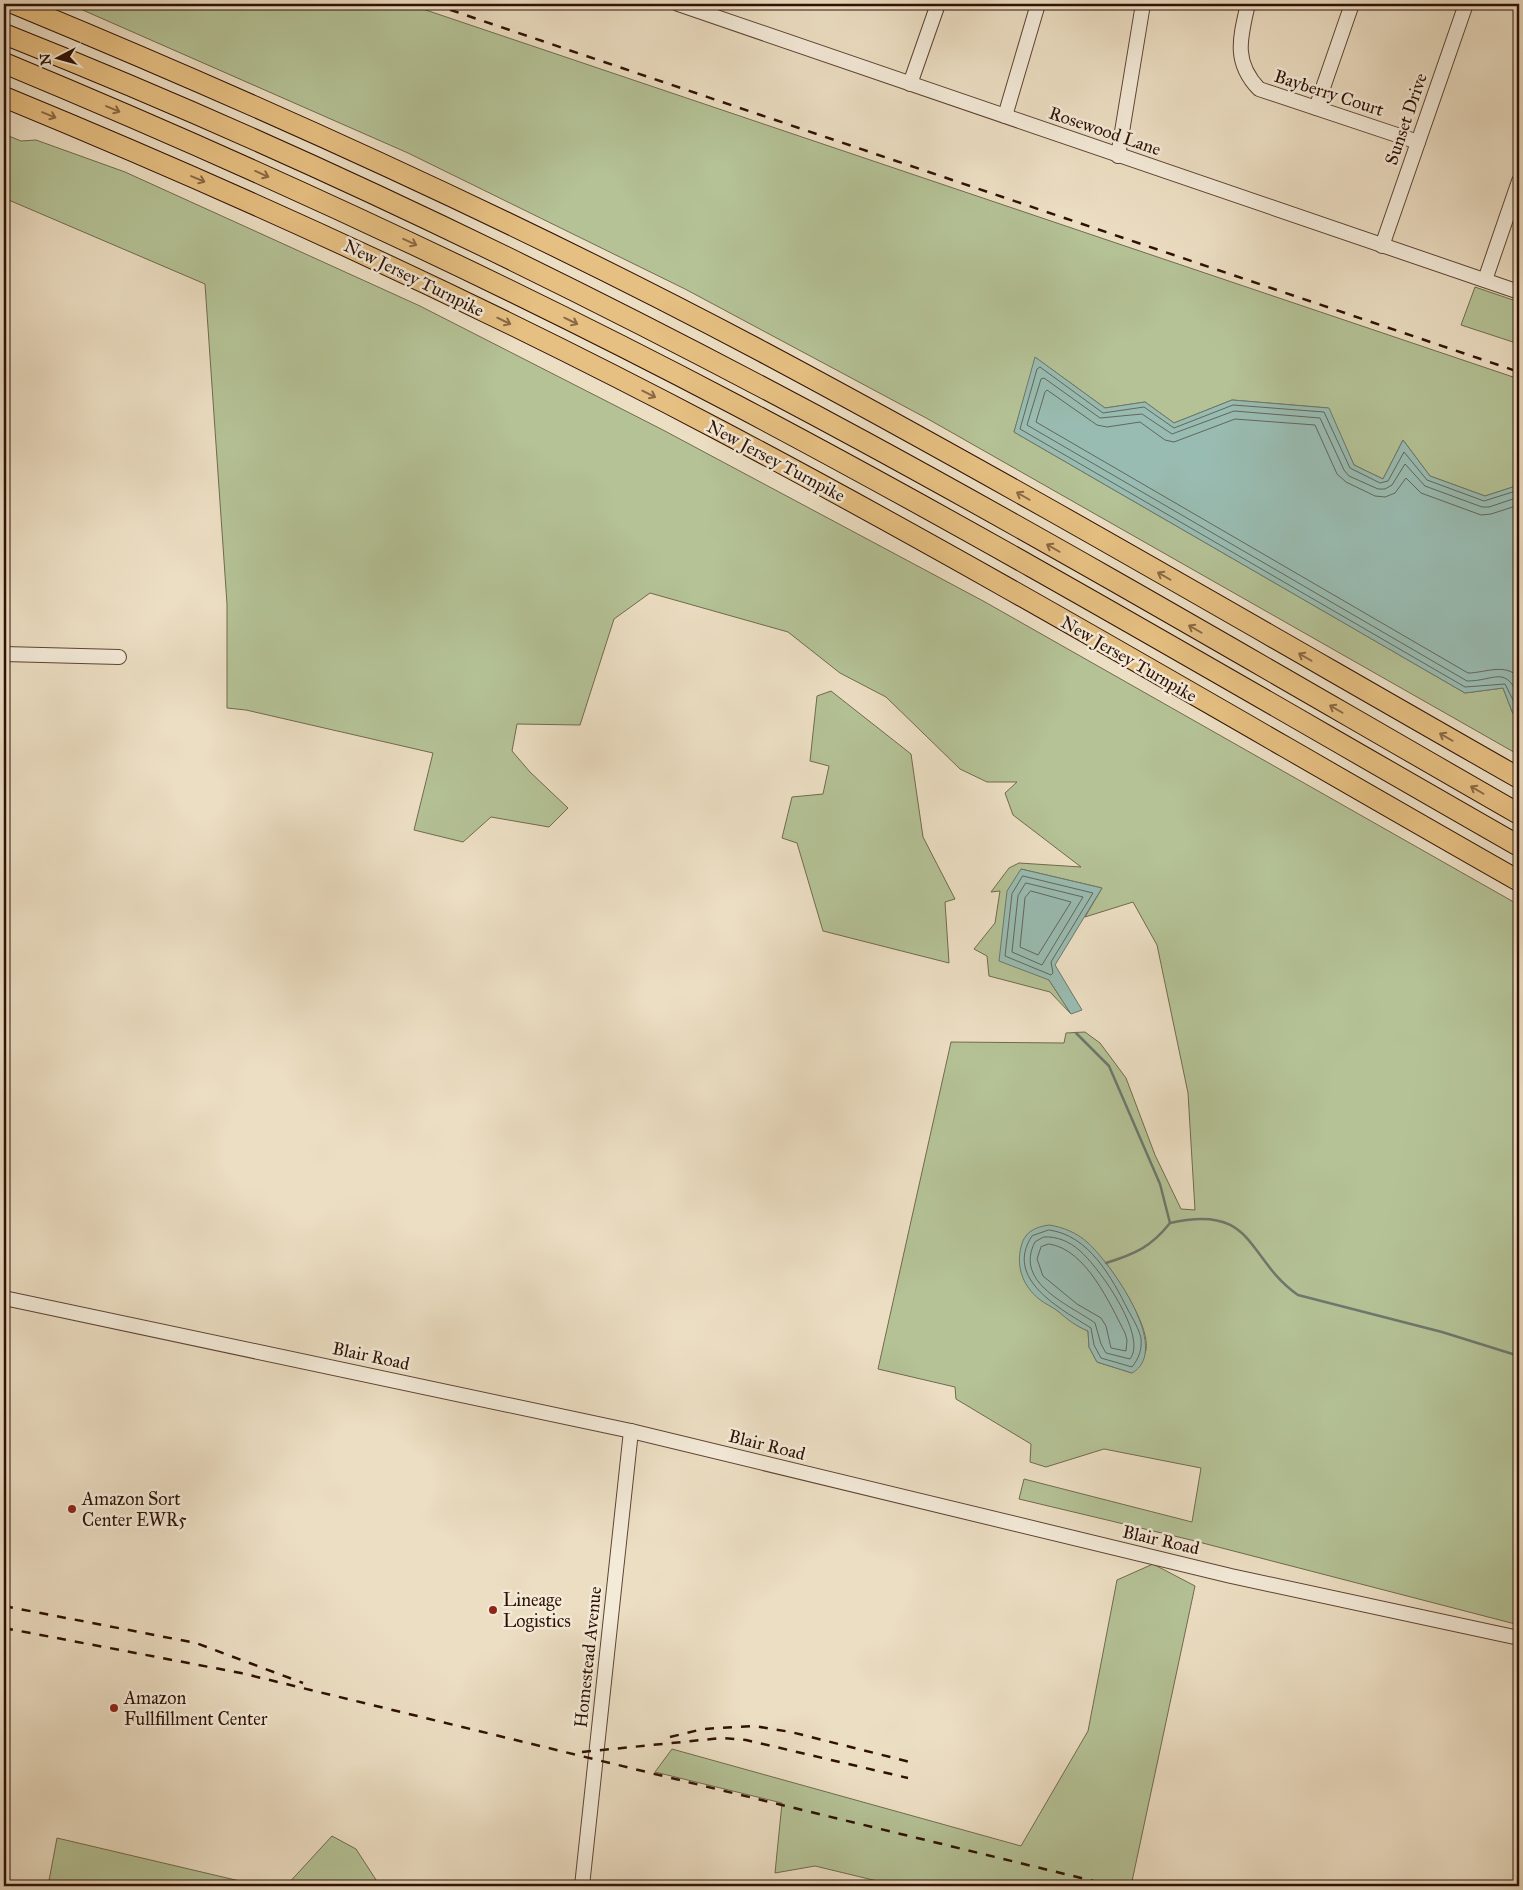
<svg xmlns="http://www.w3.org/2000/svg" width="1523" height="1890" viewBox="0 0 1523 1890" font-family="'IM FELL Great Primer',serif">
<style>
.green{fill:#b4c296;stroke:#716a4d;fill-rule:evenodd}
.water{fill:#99bcb2;stroke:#6e786c}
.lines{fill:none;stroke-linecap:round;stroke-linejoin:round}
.shore{stroke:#64665b;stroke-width:1}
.stream{stroke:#6e786c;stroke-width:2.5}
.minor-casing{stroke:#5e4434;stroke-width:16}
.highway-casing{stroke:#2e1104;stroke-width:22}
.minor{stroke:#f3ead8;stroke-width:14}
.highway{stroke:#e6bf82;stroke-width:20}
.rail{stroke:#2e1104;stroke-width:2.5;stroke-dasharray:9 9;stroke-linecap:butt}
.oneway{stroke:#8a6843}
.poi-dot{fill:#8f2418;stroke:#f3ead8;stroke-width:2}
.labels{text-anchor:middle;stroke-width:5;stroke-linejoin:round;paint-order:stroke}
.street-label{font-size:18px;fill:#2e1104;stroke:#f3ead8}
.poi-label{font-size:18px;fill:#2e1104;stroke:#f3ead8;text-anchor:start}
</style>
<rect width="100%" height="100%" fill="#ecdec3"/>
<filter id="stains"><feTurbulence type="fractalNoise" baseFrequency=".004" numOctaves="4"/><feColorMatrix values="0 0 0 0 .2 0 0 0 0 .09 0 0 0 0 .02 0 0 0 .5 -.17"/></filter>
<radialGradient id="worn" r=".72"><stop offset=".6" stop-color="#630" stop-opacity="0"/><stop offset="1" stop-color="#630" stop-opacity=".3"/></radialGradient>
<g class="green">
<polygon points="69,4 408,4 1519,379 1519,485 1485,496 1430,476 1403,440 1383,479 1354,465 1328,408 1232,400 1174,423 1145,402 1105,408 1036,358 1014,432 1465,693 1503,688 1513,714 1519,718 1519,755 928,419 685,289 408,153"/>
<path d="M4,134l17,7 15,-1 89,32 295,134 243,124 322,172 534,303v720l-328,-85 -172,-41 5,-20 168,43 9,-54 -97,-19 -58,18 -16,-5 1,-18 -75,-45 -1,-12 -77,-18 73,-327 113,1 2,-10 19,-1 15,11 26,35 29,77 26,54 14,1 -7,-117 -31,-148 -24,-43 -48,15 17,-29 -81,-19 28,111 22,34 -21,-22 -61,-16 -2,-20 -13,-7 21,-26 5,-32 -9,1 18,-24 10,-5 62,4 -68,-52 -8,-22 12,-11h-30l-27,-13 -74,-72 -46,-24 -52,-41 -138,-39 -36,26 -34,106 -63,-1 -5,27 18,21 38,36 -19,19 -58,-10 -28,25 -49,-12 19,-77 -187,-43 -19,-2v-104l-22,-320 -201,-86zM1106,1263c14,19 44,64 40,87 -2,8 -10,17 -14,23l-35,-11 -8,-15 -1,-16c-12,-5 -20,-12 -30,-20 -10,-8 -21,-14 -30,-24z"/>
<polygon points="1475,287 1519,302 1519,344 1461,325"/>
<polygon points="831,691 911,754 923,837 955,899 945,902 949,963 823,931 797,843 782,838 792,797 823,794 829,766 810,761 817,696"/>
<polygon points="1153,1564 1195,1586 1131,1886 898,1886 815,1866 775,1873 782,1803 655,1772 672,1749 1021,1846 1088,1731 1117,1580"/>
<polygon points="332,1836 356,1849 380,1886 286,1886"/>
<polygon points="57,1838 261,1886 48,1886"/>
</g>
<g class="water">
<polygon points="1035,357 1105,408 1145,402 1174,423 1232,400 1329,408 1354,465 1383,479 1403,440 1430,476 1485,496 1519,485 1519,718 1513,714 1503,688 1465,693 1014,432"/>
<polygon points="1021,869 1102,888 1055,965 1082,1010 1071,1014 1049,980 999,961 1007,891"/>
<path d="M1049,1225c14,2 28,8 38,17 23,20 86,108 45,131l-35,-11 -8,-15 -1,-16c-12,-5 -20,-11 -29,-19 -6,-5 -14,-8 -20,-13 -16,-13 -23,-32 -18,-52 3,-15 14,-20 28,-22z"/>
</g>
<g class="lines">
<g class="shore">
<polyline points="1519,490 1484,501 1427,480 1404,452 1388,481 1380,483 1350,468 1324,412 1233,405 1174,428 1144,407 1103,413 1040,367 1037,369 1020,429 1465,687 1505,684 1519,712"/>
<path d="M1519,497l-30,10h-7l-57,-21 -20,-22 -13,21 -7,4h-7l-29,-13 -5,-6 -24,-52 -86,-7 -62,23 -30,-20 -42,4 -56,-40 -3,1 -14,46 440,256c28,0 39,-17 52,17"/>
<path d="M1519,505l-28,9 -10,1 -60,-22 -15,-15 -11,15 -10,4 -10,-1 -29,-14 -9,-8 -22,-49 -80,-6 -61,23 -9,-2 -25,-18 -33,5 -10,-2 -50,-35 -2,2 -9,30 432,251c17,0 38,-11 51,5"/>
<polygon points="1023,876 1093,893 1051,962 1053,973 1051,975 1005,956 1012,894"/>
<polygon points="1026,883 1083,897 1042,965 1012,952 1018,896"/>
<polygon points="1031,891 1071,902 1038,955 1020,947 1025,898"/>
<path d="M1049,1230c40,5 63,48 79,80 5,9 11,19 13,28 1,12 -2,20 -9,29l-31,-9 -7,-13 -3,-17c-30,-19 -88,-49 -59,-92z"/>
<path d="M1044,1237c13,-1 26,5 35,13 20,17 69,86 51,109l-24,-6 -5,-9 -6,-21c-25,-18 -82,-40 -60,-81z"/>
<path d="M1049,1244c37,5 61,60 76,89l2,7 -1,11 -15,-3 -5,-22 -5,-8 -24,-14 -34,-28 -6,-17 4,-12z"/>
</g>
<g class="stream">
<path d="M1076,1033l33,33 51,118 10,39c-19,24 -35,31 -64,40"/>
<path d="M1170,1223c86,-20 76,36 128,72l144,37 77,24"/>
</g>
<g class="minor-casing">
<g id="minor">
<polyline points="678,4 1519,292"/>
<path d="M1248,4c-8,34 -15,58 11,85l159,53"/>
<polyline points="910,84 938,4"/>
<polyline points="1316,108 1352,4"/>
<polyline points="1005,116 1038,4"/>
<polyline points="1118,156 1143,4"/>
<polyline points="1382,246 1466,4"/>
<polyline points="1485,280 1519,181"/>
<polyline points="4,654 119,657"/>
<polyline points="4,1298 631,1431 1231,1576 1519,1638"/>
<polyline points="582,1886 631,1431"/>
</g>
</g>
<g class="highway-casing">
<g id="highway">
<path d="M15,4c254,105 505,219 748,348 255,136 505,283 756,426"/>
<path d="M4,34c295,117 580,256 859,407 221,120 438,248 656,373"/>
<path d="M4,63c248,103 492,216 730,341 266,140 524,293 785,442"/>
<path d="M4,97c243,100 482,210 715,333 271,143 534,300 800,451"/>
</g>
</g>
<use href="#minor" class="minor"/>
<use href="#highway" class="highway"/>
<g class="rail">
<polyline points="433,4 1519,372"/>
<polyline points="4,1606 196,1643 303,1683"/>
<polyline points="4,1628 241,1673 1114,1886"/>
<polyline points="670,1737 703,1729 754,1726 791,1732 914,1763"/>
<polyline points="582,1752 722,1738 746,1740 908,1778"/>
</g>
</g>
<defs><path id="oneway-shaft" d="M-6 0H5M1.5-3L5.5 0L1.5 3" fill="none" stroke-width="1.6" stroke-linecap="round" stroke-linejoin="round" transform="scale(1.25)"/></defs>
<g class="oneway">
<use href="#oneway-shaft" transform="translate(113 109) rotate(23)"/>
<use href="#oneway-shaft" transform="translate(49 115) rotate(22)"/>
<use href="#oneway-shaft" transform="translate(262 174) rotate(24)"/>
<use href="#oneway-shaft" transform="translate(198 179) rotate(23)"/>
<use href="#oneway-shaft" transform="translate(410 242) rotate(25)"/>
<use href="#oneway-shaft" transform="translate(504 321) rotate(26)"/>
<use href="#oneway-shaft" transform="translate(571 321) rotate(26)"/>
<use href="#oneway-shaft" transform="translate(649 394) rotate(27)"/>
<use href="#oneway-shaft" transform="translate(1023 496) rotate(-150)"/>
<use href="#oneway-shaft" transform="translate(1053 548) rotate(-150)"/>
<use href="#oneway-shaft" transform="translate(1164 576) rotate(-150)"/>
<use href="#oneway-shaft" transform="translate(1195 629) rotate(-150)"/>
<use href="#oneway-shaft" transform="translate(1305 657) rotate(-150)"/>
<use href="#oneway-shaft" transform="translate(1336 709) rotate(-150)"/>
<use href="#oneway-shaft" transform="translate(1446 737) rotate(-150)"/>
<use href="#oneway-shaft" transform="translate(1477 790) rotate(-150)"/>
</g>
<g class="poi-dot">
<circle cx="72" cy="1509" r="5"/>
<circle cx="493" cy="1610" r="5"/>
<circle cx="114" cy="1708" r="5"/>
</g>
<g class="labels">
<g class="street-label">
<text transform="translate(1329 93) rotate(18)" y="6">Bayberry Court</text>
<text transform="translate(1406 119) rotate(-71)" y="6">Sunset Drive</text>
<text transform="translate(1105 131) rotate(19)" y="6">Rosewood Lane</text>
<text transform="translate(414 278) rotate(26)" y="6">New Jersey Turnpike</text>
<text transform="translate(776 461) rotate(28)" y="6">New Jersey Turnpike</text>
<text transform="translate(1129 659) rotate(30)" y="6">New Jersey Turnpike</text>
<text transform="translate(371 1356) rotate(12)" y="6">Blair Road</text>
<text transform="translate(767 1445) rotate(14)" y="6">Blair Road</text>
<text transform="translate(1161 1540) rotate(13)" y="6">Blair Road</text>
<text transform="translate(588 1657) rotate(-84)" y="6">Homestead Avenue</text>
</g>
<g class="poi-label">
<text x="82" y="1505">Amazon Sort<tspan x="82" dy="21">Center EWR5</tspan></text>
<text x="503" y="1606">Lineage<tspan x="503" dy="21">Logistics</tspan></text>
<text x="124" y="1704">Amazon<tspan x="124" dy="21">Fullfillment Center</tspan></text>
</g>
</g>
<rect width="1523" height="1890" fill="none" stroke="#ecdec3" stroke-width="20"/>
<rect x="5" y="5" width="1513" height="1880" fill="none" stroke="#2e1104" stroke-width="2.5"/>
<rect x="10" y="10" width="1503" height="1870" fill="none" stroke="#2e1104"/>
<g transform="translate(58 58) rotate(264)" stroke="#f3ead8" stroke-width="4" paint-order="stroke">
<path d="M0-4L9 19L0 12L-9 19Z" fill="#2e1104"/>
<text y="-8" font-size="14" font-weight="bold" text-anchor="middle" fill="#2e1104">N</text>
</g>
<rect width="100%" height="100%" filter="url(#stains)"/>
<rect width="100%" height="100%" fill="url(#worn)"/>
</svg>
